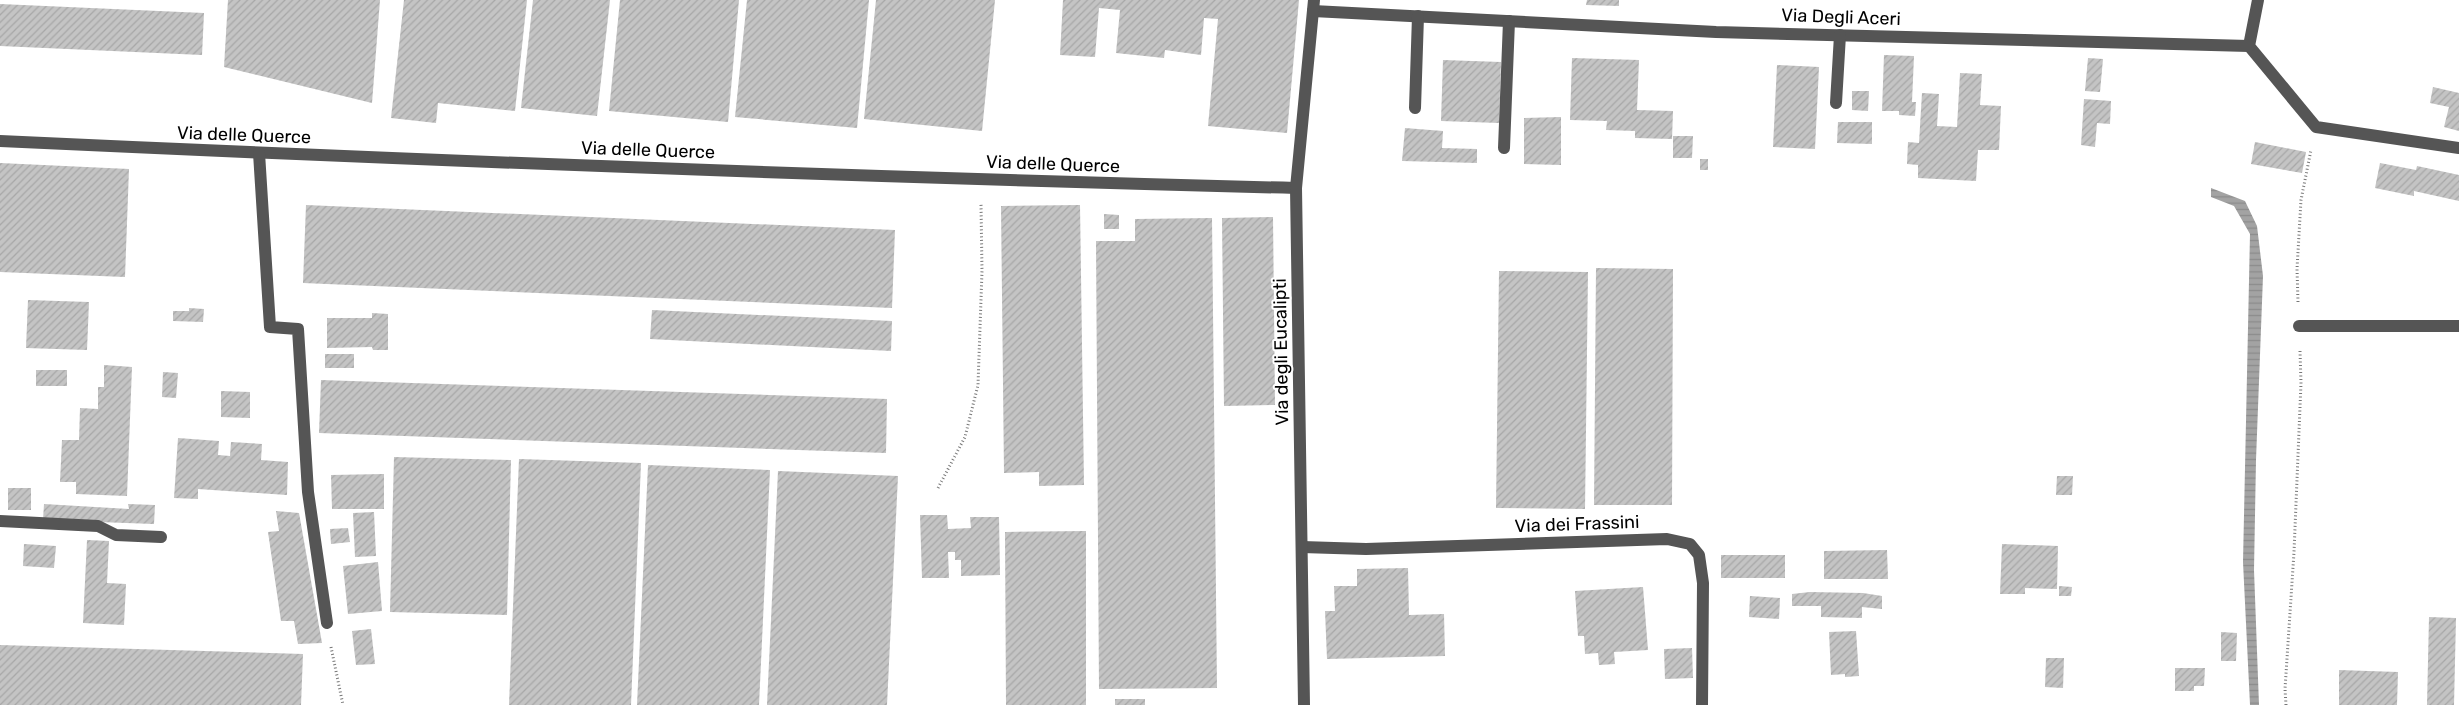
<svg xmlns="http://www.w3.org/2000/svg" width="2459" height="705" viewBox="0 0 2459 705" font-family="Rubik,sans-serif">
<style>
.water{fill:url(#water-rules)}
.building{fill:url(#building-hatch)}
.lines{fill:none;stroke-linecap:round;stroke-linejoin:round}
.path{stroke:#777;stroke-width:3;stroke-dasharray:1 2.5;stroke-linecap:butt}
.minor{stroke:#555;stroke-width:12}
.labels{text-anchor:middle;stroke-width:4;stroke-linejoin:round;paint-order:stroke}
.street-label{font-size:18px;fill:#000;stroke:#fff}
</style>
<defs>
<pattern id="water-rules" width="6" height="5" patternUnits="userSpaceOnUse" patternTransform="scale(1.25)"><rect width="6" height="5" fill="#a3a3a3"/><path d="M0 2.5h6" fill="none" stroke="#8b8b8b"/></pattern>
<pattern id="building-hatch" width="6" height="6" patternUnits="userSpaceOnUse" patternTransform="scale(1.25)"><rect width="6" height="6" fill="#c4c4c4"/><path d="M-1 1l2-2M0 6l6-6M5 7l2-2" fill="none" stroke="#a7a7a7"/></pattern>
</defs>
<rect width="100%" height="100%" fill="#fff"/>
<polygon class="water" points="2211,188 2245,201 2257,226 2263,276 2256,460 2254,570 2259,705 2250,705 2243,562 2250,234 2234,206 2211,197"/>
<g class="building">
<polygon points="228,0 380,0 372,103 224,67"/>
<polygon points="404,0 527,0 515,111 438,103 436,123 391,118"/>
<polygon points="533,0 610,0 597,116 521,108"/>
<polygon points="620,0 739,0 728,122 609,111"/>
<polygon points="747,0 869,0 857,128 735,117"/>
<polygon points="876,0 995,0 982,131 864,119"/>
<polygon points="1063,0 1219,0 1219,7 1219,0 1299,0 1287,133 1208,126 1218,19 1204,18 1201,55 1165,50 1164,58 1116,53 1120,10 1099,8 1095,57 1060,55"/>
<polygon points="1587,0 1619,0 1619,6 1586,5"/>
<polygon points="0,4 204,13 202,55 0,46"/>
<polygon points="1884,55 1914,56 1912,102 1916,102 1915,116 1899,115 1899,111 1882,111"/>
<polygon points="1572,58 1639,60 1637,110 1673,111 1672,139 1635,138 1635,131 1606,130 1607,121 1570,120"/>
<polygon points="2088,58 2103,59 2100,92 2085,91"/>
<polygon points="1443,60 1501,62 1499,123 1441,121"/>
<polygon points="1777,65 1819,67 1815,149 1773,147"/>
<polygon points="1960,73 1982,74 1980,105 2001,106 1999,150 1978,150 1976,181 1918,178 1918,165 1907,164 1908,142 1919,143 1922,93 1939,94 1937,126 1957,127"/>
<polygon points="2433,87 2459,93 2459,131 2444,127 2449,107 2430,103"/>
<polygon points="1852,91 1869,91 1868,111 1852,110"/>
<polygon points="2084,99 2111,101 2110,124 2097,123 2095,147 2081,145"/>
<polygon points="1561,117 1561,165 1524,164 1524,118"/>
<polygon points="1838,122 1872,122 1872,144 1837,143"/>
<polygon points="1405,128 1443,131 1442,148 1477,149 1477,163 1402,161"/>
<polygon points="1673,136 1693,136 1692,158 1673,158"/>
<polygon points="2255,142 2306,152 2302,173 2251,164"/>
<rect x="1700" y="159" width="8" height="11"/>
<polygon points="0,163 129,169 125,277 0,272"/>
<polygon points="2380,163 2416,170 2417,166 2459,175 2459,201 2414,191 2414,196 2375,188"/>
<polygon points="306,205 895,230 892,308 303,283"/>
<polygon points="1080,205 1084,485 1039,486 1039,472 1004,473 1001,206"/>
<polygon points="1104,214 1119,215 1119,229 1104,229"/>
<polygon points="1273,217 1275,405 1224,406 1222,218"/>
<polygon points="1212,218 1217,688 1099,689 1096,241 1135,241 1135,219"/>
<polygon points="1596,268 1673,269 1672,505 1594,505"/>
<polygon points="1499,271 1588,272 1585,509 1496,508"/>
<polygon points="28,300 89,302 87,350 26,348"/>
<polygon points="189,308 204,309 203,322 173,321 173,311 189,311"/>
<polygon points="652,310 892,321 891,351 650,339"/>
<polygon points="372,313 388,314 388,350 373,350 372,347 327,348 327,318 372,318"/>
<rect x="325" y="354" width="29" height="14"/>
<polygon points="104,365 132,367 127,496 76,494 76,482 60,482 62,440 79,440 80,408 98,409 98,387 104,387"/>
<rect x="36" y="370" width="31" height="16"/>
<polygon points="163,372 178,373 176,398 162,397"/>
<polygon points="321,380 887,399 886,453 319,433"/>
<polygon points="221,391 250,392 250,418 221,417"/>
<polygon points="178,438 219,441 218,455 230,456 231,442 262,444 261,460 288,462 287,495 198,489 198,499 174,498"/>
<polygon points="394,457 511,460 507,615 390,612"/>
<polygon points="519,459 641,463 631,705 509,705"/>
<polygon points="648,465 770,470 759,705 637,705"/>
<polygon points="778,471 898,476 887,705 767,705"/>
<polygon points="384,474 384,509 332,509 331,475"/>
<polygon points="2057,476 2073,476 2072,495 2056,495"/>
<rect x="8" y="488" width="23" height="22"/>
<polygon points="44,504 129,509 128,504 155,505 154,524 43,520"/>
<polygon points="276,511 299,513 322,643 298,644 294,621 281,621 268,532 279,531"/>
<polygon points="374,512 376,556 355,557 353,513"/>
<polygon points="920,515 947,515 948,529 971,528 970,517 999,517 1000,575 961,576 961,560 955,560 955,552 948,552 949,578 922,578"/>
<polygon points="348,528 350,542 331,544 330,529"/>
<polygon points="1086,531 1086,705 1006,705 1005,532"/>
<polygon points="87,540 109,541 107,583 126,584 124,625 83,623"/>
<polygon points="24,544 56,546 54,568 23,566"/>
<polygon points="2002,544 2058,546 2057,589 2025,588 2025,594 2000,594"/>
<polygon points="1887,550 1888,579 1824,579 1824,551"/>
<rect x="1721" y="555" width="64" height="23"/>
<polygon points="378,562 382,611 348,614 343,566"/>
<polygon points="1408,568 1409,615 1444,614 1445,656 1327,659 1325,611 1335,611 1334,586 1357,586 1357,569"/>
<polygon points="2059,586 2072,587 2071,596 2059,596"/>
<polygon points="1643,587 1648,650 1614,652 1615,664 1599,665 1598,653 1585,654 1584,636 1578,636 1575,591"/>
<polygon points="1810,592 1863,593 1882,596 1882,609 1862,607 1862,618 1821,617 1821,606 1792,606 1792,594"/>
<polygon points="1750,596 1780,598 1779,619 1749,617"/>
<polygon points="2429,617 2456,618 2454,705 2427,705"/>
<polygon points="371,629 375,664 356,665 352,631"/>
<polygon points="1856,631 1859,676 1845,677 1845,674 1831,675 1829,632"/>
<polygon points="2221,632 2237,633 2236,661 2221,661"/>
<polygon points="0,645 303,654 301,705 0,705"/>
<polygon points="1692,648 1693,678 1665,679 1664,649"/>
<polygon points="2046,658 2064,658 2063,688 2045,687"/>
<polygon points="2175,668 2205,668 2204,686 2194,686 2194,691 2175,691"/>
<polygon points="2339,670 2398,672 2397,705 2339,705"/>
<rect x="1115" y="699" width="30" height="6"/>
</g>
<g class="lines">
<g class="path">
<polyline points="2298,302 2297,269 2301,200 2311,150"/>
<polyline points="938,488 965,437 978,385 982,271 981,204"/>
<polyline points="331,647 343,705"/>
<polyline points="2286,705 2285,689 2294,552 2301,383 2300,351"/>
</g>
<g class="minor">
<polyline points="2258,0 2249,46 2316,127 2459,148"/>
<polyline points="1313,11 1716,32 2249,46"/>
<polyline points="1836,103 1840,35"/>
<polyline points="1415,108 1418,16"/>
<path d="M0,141c432,20 864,36 1296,47"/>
<polyline points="1504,148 1509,21"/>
<polyline points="259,153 270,327 298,329 308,492 327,623"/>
<polyline points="2299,326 2459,326"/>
<polyline points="0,521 98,526 116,535 161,537"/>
<polyline points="1302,547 1366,549 1667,539 1690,544 1699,555 1703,583 1702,705"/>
<polyline points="1304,705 1296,188 1314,0"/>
</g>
</g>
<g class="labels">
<g class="street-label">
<text transform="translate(1841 17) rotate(2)" y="6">Via Degli Aceri</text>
<text transform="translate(244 135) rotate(2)" y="6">Via delle Querce</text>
<text transform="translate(648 150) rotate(2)" y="6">Via delle Querce</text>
<text transform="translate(1053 164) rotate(2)" y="6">Via delle Querce</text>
<text transform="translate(1281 352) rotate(-91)" y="6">Via degli Eucalipti</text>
<text transform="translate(1577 524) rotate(-2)" y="6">Via dei Frassini</text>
</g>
</g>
</svg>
